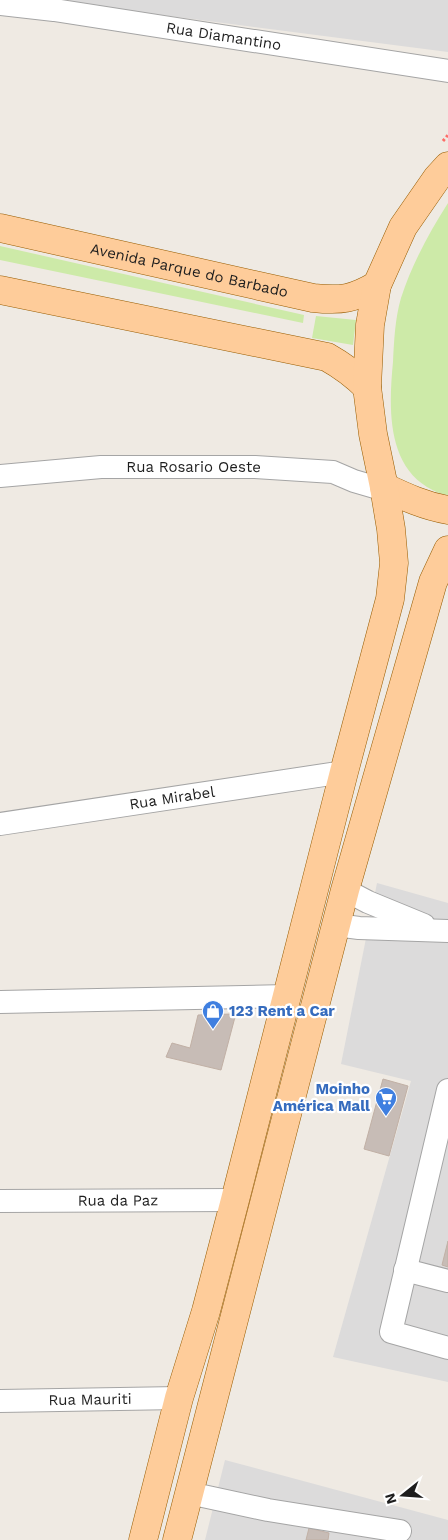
<svg xmlns="http://www.w3.org/2000/svg" width="448" height="1540" viewBox="0 0 448 1540" font-family="'Work Sans',sans-serif">
<style>
.residential{fill:#dcdbdb}
.grass{fill:#cdeaa8}
.building{fill:#c7bcb6;stroke:#c1b0a5}
.lines{fill:none;stroke-linecap:round;stroke-linejoin:round}
.minor-casing{stroke:#a5a5a5;stroke-width:24}
.major-casing{stroke:#975c00;stroke-width:29}
.path{stroke:#fd6d67;stroke-width:3;stroke-dasharray:2.5 2.5;stroke-linecap:butt}
.minor{stroke:#fff;stroke-width:22}
.major{stroke:#fecc9a;stroke-width:28}
.labels{text-anchor:middle;stroke-width:4.5;stroke-linejoin:round;paint-order:stroke}
.street-label{font-size:15px;fill:#1e1e1e;stroke:#fff}
.shop-label{font-size:15px;font-weight:bold;fill:#366cbe;stroke:#fff;text-anchor:start}
</style>
<rect width="100%" height="100%" fill="#efeae3"/>
<g class="residential">
<polygon points="70,0 448,0 448,52 69,3"/>
<polygon points="377,883 448,903 448,1382 333,1357 411,1081 341,1064"/>
<polygon points="225,1460 448,1520 448,1540 205,1540"/>
</g>
<g class="grass">
<path d="M448,203v292c-8,-1 -14,-4 -21,-8 -41,-25 -38,-83 -34,-125 1,-20 2,-44 8,-64 11,-34 28,-65 47,-95z"/>
<polygon points="0,246 304,315 303,323 0,260"/>
<polygon points="316,316 356,320 353,345 312,338"/>
</g>
<g class="building">
<polygon points="232,1014 235,1017 221,1070 166,1057 172,1043 190,1048 198,1015"/>
<polygon points="383,1079 408,1086 389,1156 364,1149"/>
<polygon points="448,1241 448,1267 442,1265"/>
<polygon points="309,1528 329,1533 328,1540 306,1540"/>
</g>
<g class="lines">
<g class="minor-casing">
<g id="minor">
<path id="s1" d="M0,4l54,6 394,61"/>
<path id="s2" d="M0,476l101,-9h154l78,5 21,9 24,7 6,-1"/>
<path id="s3" d="M0,824l344,-52"/>
<polyline points="345,890 368,902 424,925"/>
<polyline points="336,925 359,928 448,931"/>
<polyline points="0,1002 287,996"/>
<polyline points="448,1090 391,1332 448,1348"/>
<path id="s4" d="M0,1201l235,-1"/>
<polyline points="405,1270 448,1281"/>
<path id="s5" d="M0,1401l179,-3"/>
<polyline points="189,1493 268,1510 400,1531"/>
</g>
</g>
<g class="major-casing">
<g id="major">
<path id="s6" d="M0,228l313,70c29,3 40,1 64,-13"/>
<path d="M0,290l327,67c16,9 27,17 40,30"/>
<path d="M384,487c21,10 41,19 64,23"/>
<polyline points="143,1540 179,1398 206,1311 235,1200 344,772 390,599 394,563 391,529 384,487 373,434 367,387 370,325 377,285 403,227 437,178 448,166"/>
<polyline points="177,1540 345,890 433,582 448,550"/>
</g>
</g>
<polyline class="path" points="443,141 448,135"/>
<use href="#minor" class="minor"/>
<use href="#major" class="major"/>
</g>
<defs>
<g id="shop-pin" transform="scale(1.125)"><path d="M0 17L-7.5 6A9.5 9.5 0 1 1 7.5 6Z" fill="#3f7fe0" stroke="#fff"/><path d="M-5-2.5h2.3a2.7 3.5 0 0 1 5.4 0H5L5.5 6h-11ZM-1.5-2.5h3a1.5 2.3 0 0 0-3 0Z" fill="#fff"/></g>
<g id="supermarket-pin" transform="scale(1.125)"><path d="M0 17L-7.5 6A9.5 9.5 0 1 1 7.5 6Z" fill="#3f7fe0" stroke="#fff"/><path d="M-6-5.5h2.5l.6 2H6L4.5 2H-2.5L-4.4-4H-6ZM-1.5 3.2a1.3 1.3 0 1 0 .1 0ZM3 3.2a1.3 1.3 0 1 0 .1 0Z" fill="#fff"/></g>
</defs>
<g fill-rule="evenodd">
<use href="#shop-pin" x="213" y="1011"/>
<use href="#supermarket-pin" x="386" y="1098"/>
</g>
<g class="labels">
<g class="street-label">
<text dy="5" stroke="none"><textPath href="#s1" startOffset="226">Rua Diamantino</textPath></text>
<text dy="5" stroke="none"><textPath href="#s6" startOffset="194">Avenida Parque do Barbado</textPath></text>
<text dy="5" stroke="none"><textPath href="#s2" startOffset="194">Rua Rosario Oeste</textPath></text>
<text dy="5" stroke="none"><textPath href="#s3" startOffset="174">Rua Mirabel</textPath></text>
<text dy="5" stroke="none"><textPath href="#s4" startOffset="118">Rua da Paz</textPath></text>
<text dy="5" stroke="none"><textPath href="#s5" startOffset="90">Rua Mauriti</textPath></text>
</g>
<g class="shop-label">
<text x="229" y="1016">123 Rent a Car</text>
<text x="370" y="1094" text-anchor="end">Moinho<tspan x="370" dy="17">América Mall</tspan></text>
</g>
</g>
<g transform="translate(403 1495) rotate(253)" stroke="#ffffff" stroke-width="4" paint-order="stroke">
<path d="M0-4L9 19L0 12L-9 19Z" fill="#1e1e1e"/>
<text y="-8" font-size="14" font-weight="bold" text-anchor="middle" fill="#1e1e1e">N</text>
</g>
</svg>
